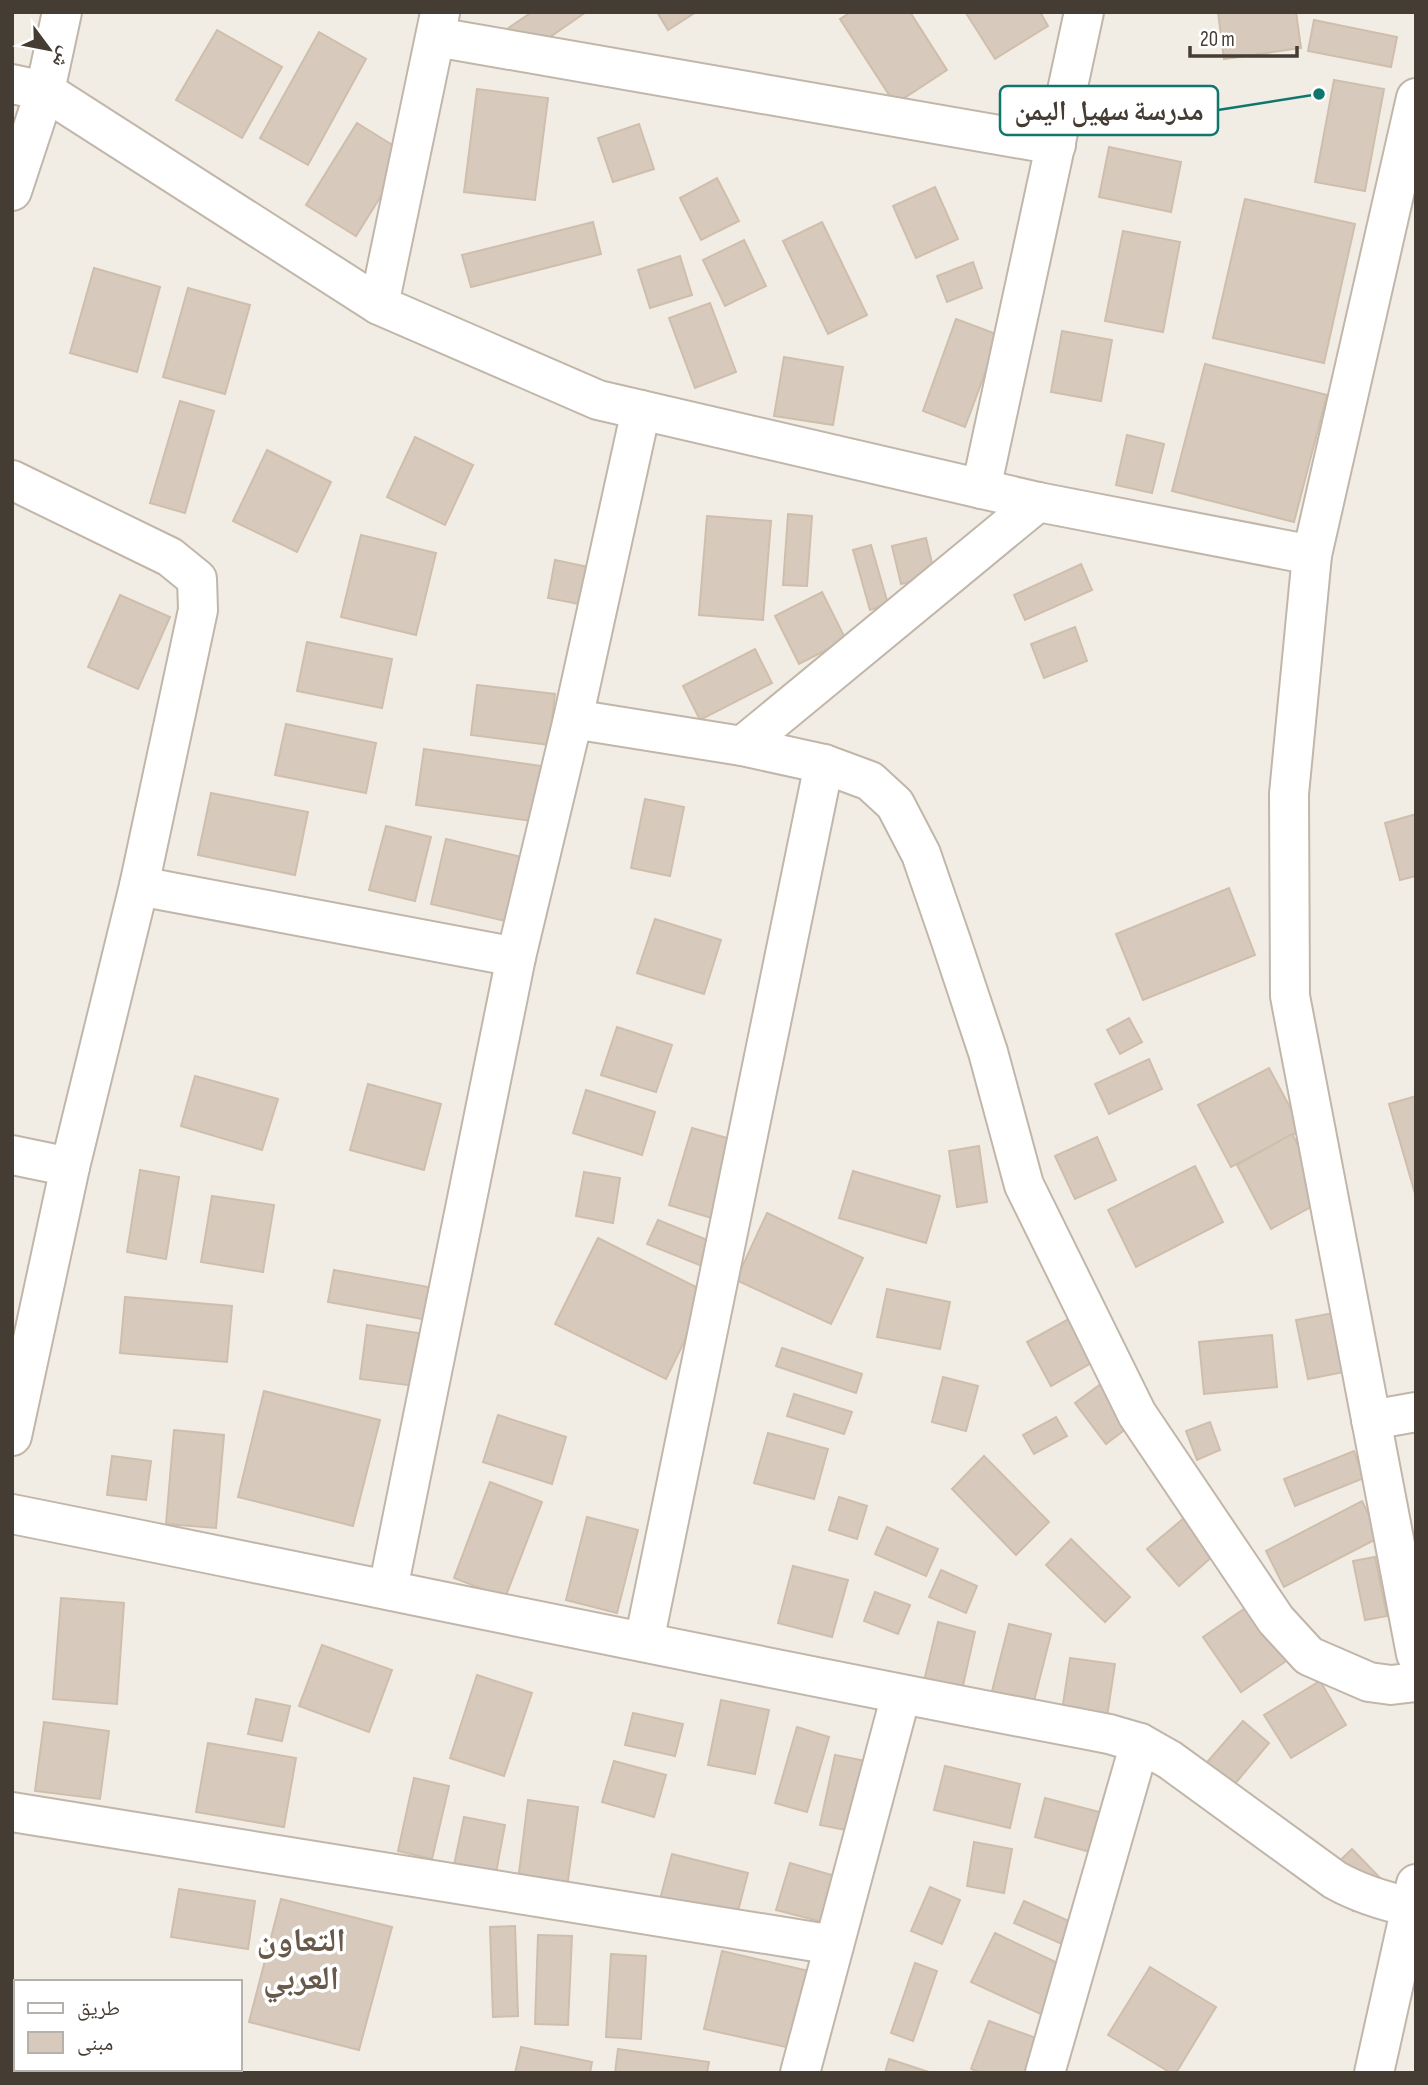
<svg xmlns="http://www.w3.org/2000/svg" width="1428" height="2085" viewBox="0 0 1428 2085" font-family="'Sofia Sans Condensed','Noto Naskh Arabic',sans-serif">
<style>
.building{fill:#d7cabc;stroke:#cfbeac;stroke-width:2}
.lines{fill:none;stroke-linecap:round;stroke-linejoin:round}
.minor-casing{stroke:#c1b6a9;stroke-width:42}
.minor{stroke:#fff;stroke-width:38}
.labels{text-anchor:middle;stroke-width:7;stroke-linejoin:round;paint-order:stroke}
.district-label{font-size:33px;font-weight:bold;fill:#68594a;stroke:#fff}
.leader{fill:none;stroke:#0f766e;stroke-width:2.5}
.callout-dot{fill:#0f766e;stroke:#fff;stroke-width:2.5}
.callout{fill:#fff;stroke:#0f766e;stroke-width:2.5}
.callout-label{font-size:28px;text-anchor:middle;font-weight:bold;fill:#453c33}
</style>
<rect width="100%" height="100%" fill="#f2ede4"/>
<g class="building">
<polygon points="532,12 586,12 524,55 507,29"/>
<polygon points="657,12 696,12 668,30"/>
<polygon points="851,12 910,12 947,70 895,104 840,19"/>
<polygon points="1040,12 1048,26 995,59 966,13"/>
<polygon points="1218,12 1296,12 1301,48 1224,59"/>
<polygon points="1314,20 1397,37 1391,67 1308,51"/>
<polygon points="217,30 282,67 242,138 176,100"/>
<polygon points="319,32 366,59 308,165 260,138"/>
<polygon points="1334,80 1384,89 1365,191 1315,182"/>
<polygon points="477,89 548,98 535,200 464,192"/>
<polygon points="1029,90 1071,98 1063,140 1021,132"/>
<polygon points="357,123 407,154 356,236 306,205"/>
<polygon points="639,124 654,169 613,182 598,138"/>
<polygon points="1109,147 1181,162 1171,212 1099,197"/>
<polygon points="717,178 739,221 701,240 680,198"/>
<polygon points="935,187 958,239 916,258 893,206"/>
<polygon points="1245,199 1355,224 1324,363 1213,338"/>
<polygon points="593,222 601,254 471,287 462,255"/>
<polygon points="822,222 867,315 828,334 783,241"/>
<polygon points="1123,231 1180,242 1163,332 1105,321"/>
<polygon points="744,240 766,286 725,306 703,260"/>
<polygon points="680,256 692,295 650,308 638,270"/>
<polygon points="973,262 982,288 947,302 937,276"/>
<polygon points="94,268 160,287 137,372 70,353"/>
<polygon points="188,288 250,305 225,394 163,377"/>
<polygon points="710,303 736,372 695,388 669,318"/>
<polygon points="956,319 999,335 965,427 923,411"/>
<polygon points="1062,331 1112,340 1101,401 1051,392"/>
<polygon points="784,357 843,367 833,425 774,416"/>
<polygon points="1205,364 1327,395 1294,522 1172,491"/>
<polygon points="180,401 214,411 185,513 150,503"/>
<polygon points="1127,435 1164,444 1152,493 1116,485"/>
<polygon points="415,437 473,465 445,525 387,497"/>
<polygon points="267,450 331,482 297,552 233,521"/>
<polygon points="788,514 812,516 807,586 783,585"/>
<polygon points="707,516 771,521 763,620 699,615"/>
<polygon points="361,535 436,553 416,635 341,617"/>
<polygon points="926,538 935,576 901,584 892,546"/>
<polygon points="871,545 888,604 870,610 853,550"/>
<polygon points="555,560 617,573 610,610 548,598"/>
<polygon points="1081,564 1092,590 1025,620 1014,595"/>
<polygon points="822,592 846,640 799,664 775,616"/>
<polygon points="120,595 170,617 138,689 88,667"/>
<polygon points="1075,627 1087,661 1044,678 1031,644"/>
<polygon points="307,642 392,659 382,708 297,691"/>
<polygon points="755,649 772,683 700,720 683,686"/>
<polygon points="477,685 555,694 549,745 471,735"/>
<polygon points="286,724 376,743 366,793 275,775"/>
<polygon points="424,749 548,767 539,822 416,805"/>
<polygon points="211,793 308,812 295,875 198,855"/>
<polygon points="645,799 684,807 670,876 631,868"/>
<polygon points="1416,814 1416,876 1400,880 1385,823"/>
<polygon points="386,826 431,837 415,901 369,890"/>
<polygon points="446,839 530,859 514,923 431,904"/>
<polygon points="1229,888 1255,955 1143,1000 1116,934"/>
<polygon points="655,919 721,940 704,994 637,973"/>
<polygon points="1129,1018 1142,1042 1120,1054 1107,1030"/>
<polygon points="617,1027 672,1045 656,1092 601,1075"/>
<polygon points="1149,1059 1162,1089 1109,1114 1095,1084"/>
<polygon points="1269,1068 1302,1130 1231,1167 1198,1105"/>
<polygon points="195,1076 278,1099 262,1150 181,1126"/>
<polygon points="368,1084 441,1104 424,1170 350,1150"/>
<polygon points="586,1090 655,1112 642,1155 573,1133"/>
<polygon points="1416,1096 1416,1197 1389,1104"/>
<polygon points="692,1128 741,1142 718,1220 669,1205"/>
<polygon points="1292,1134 1327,1198 1271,1229 1237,1165"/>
<polygon points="1097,1137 1116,1180 1075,1199 1055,1156"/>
<polygon points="979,1146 987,1202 957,1207 949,1151"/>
<polygon points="1195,1166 1223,1222 1136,1267 1108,1210"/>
<polygon points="140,1170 179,1177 166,1259 127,1252"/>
<polygon points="853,1171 940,1196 926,1243 839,1218"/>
<polygon points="584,1172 620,1178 613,1223 576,1216"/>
<polygon points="212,1196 274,1205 263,1272 201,1262"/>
<polygon points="767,1213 863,1258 831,1324 736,1280"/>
<polygon points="658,1220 727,1248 717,1272 647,1244"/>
<polygon points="598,1238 708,1293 666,1379 555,1324"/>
<polygon points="334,1270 456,1292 450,1324 328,1302"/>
<polygon points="887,1289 950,1302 940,1349 877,1337"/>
<polygon points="125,1297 232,1306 227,1362 120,1353"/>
<polygon points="1339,1312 1349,1371 1308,1379 1296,1320"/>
<polygon points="1074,1316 1098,1359 1051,1386 1027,1342"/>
<polygon points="367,1325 431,1335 423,1387 360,1379"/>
<polygon points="1272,1335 1277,1387 1204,1394 1199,1342"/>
<polygon points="782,1348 862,1374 856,1393 776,1366"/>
<polygon points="1113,1375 1144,1415 1106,1444 1075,1403"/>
<polygon points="943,1377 978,1386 966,1431 932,1422"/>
<polygon points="264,1391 380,1420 353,1526 238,1497"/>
<polygon points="794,1394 852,1412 844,1434 787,1416"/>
<polygon points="498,1415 566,1437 552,1484 483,1462"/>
<polygon points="1056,1417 1067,1436 1034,1454 1023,1435"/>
<polygon points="1210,1422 1220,1450 1197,1460 1186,1431"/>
<polygon points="174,1430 224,1435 216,1528 166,1524"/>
<polygon points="768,1433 828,1449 814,1499 754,1483"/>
<polygon points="1354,1451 1364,1478 1295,1506 1284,1479"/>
<polygon points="112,1456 151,1461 146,1500 107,1495"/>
<polygon points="984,1456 1049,1522 1016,1555 952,1489"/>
<polygon points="490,1482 542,1502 505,1598 454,1578"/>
<polygon points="839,1497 867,1506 857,1539 829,1530"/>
<polygon points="1362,1501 1380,1537 1284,1587 1266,1551"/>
<polygon points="1190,1513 1221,1549 1179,1586 1147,1549"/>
<polygon points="587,1517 638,1530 617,1613 566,1600"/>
<polygon points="887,1527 938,1549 926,1576 875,1554"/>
<polygon points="1071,1539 1130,1597 1105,1622 1046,1565"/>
<polygon points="1375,1557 1387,1616 1365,1620 1353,1561"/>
<polygon points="793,1566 848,1580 832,1637 778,1623"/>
<polygon points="941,1570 977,1586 966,1613 929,1597"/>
<polygon points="875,1592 910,1605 898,1634 864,1621"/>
<polygon points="61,1598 124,1603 117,1704 53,1699"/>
<polygon points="1260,1598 1298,1653 1241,1692 1203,1637"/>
<polygon points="938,1622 975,1632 962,1690 924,1681"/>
<polygon points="1009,1624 1051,1634 1033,1705 991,1695"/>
<polygon points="322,1645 392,1670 369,1732 299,1706"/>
<polygon points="1070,1658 1115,1664 1107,1717 1062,1711"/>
<polygon points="477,1675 532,1693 504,1776 450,1758"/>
<polygon points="1320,1681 1346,1725 1291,1758 1264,1715"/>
<polygon points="256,1699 290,1706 282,1741 248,1734"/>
<polygon points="721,1700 769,1710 755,1774 708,1765"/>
<polygon points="633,1713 683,1724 675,1756 625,1745"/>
<polygon points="1243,1721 1269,1743 1229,1791 1202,1768"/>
<polygon points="44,1722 109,1731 100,1799 35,1791"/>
<polygon points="797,1727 829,1737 807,1812 775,1803"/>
<polygon points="208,1743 296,1758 284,1827 196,1812"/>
<polygon points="835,1755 866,1761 851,1831 820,1825"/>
<polygon points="614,1761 666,1775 654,1817 602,1802"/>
<polygon points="945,1766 1020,1784 1010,1828 934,1810"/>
<polygon points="414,1778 449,1786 432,1859 398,1851"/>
<polygon points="1045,1798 1111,1815 1101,1855 1035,1837"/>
<polygon points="528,1800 578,1807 566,1895 517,1889"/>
<polygon points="464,1817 505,1825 495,1878 453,1870"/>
<polygon points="974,1842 1012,1849 1004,1893 967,1886"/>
<polygon points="1352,1849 1384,1882 1353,1911 1322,1878"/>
<polygon points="672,1854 748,1873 734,1926 658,1907"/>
<polygon points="790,1863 835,1876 823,1922 776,1910"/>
<polygon points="930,1887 960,1900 942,1944 911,1931"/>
<polygon points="179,1889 255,1901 248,1949 171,1937"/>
<polygon points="281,1899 392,1927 359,2050 249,2022"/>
<polygon points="1024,1901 1080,1926 1071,1948 1014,1923"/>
<polygon points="515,1926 518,2016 493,2017 490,1927"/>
<polygon points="995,1933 1068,1968 1045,2016 971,1982"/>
<polygon points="538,1935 572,1936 568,2025 535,2024"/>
<polygon points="722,1951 809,1971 791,2048 704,2029"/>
<polygon points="611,1954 646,1956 641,2039 606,2037"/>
<polygon points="915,1963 937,1971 913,2041 891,2033"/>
<polygon points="1150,1967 1216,2007 1176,2073 1171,2073 1108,2035"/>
<polygon points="989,2021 1050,2043 1039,2073 982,2073 971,2069"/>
<polygon points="521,2047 592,2062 590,2073 515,2073"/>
<polygon points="618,2049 709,2062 707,2073 615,2073"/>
<polygon points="889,2059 932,2073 885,2073"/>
</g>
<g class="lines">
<g class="minor-casing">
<g id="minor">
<polyline points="436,37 1056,145"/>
<polyline points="12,84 45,91 379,305 598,400 1038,502 1312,555"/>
<polyline points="1416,98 1312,555 1289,794 1290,996 1416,1654"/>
<polyline points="12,191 45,91 62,12"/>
<polyline points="379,305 440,13"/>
<polyline points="12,480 170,557 197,579 198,610 139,886 70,1167 12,1436"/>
<polyline points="981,489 1084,12"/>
<polyline points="573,719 742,746 1038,502"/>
<polyline points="742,746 824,764 870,781 895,804 921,854 951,941 988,1052 1024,1185 1137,1414 1276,1620 1309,1656 1369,1682 1391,1685 1416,1682"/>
<polyline points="139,886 516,957"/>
<polyline points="12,1155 70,1167"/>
<polyline points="1371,1420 1416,1412"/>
<path d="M12,1514c366,73 731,151 1097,220l31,9 30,17 165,120c25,14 48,21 76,27"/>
<polyline points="388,1589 516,957 573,719 641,410"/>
<polyline points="644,1642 824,764"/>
<polyline points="12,1812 834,1945"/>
<polyline points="169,2069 190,2073"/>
<polyline points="800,2073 901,1695"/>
<polyline points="1045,2073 1140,1743"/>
<polyline points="1374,2073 1416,1884"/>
</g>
</g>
<use href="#minor" class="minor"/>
</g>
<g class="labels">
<g class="district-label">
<text x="301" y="1951">التعاون<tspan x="301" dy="38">العربي</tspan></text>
</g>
</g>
<path class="leader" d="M1319 94L1218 110"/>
<circle class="callout-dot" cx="1319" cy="94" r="7"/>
<rect class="callout" x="1000" y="86" width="218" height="49" rx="7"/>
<g class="callout-label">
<text x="1109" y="120">مدرسة سهيل اليمن</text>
</g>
<rect width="1428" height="2085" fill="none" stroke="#453c33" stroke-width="28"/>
<rect x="14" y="1980" width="228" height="91" fill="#ffffff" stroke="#b5b1ad" stroke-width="2"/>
<rect x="28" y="2003" width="35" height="10" fill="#ffffff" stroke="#b5b1ad" stroke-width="2"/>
<text x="77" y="2015" font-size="21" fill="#453c33">طريق</text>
<rect x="28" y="2032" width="35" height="21" fill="#d7cabc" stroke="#b5b1ad" stroke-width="2"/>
<text x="77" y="2050" font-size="21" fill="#453c33">مبنى</text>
<g transform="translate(49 49) rotate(122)" stroke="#ffffff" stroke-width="5" paint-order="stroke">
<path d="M0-5L12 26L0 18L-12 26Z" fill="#453c33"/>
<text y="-10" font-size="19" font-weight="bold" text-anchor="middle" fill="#453c33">ش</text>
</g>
<path d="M1190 46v10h107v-10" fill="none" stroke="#453c33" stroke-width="3.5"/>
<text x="1200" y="46" font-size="21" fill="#453c33" stroke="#ffffff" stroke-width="5" paint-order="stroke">20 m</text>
</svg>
